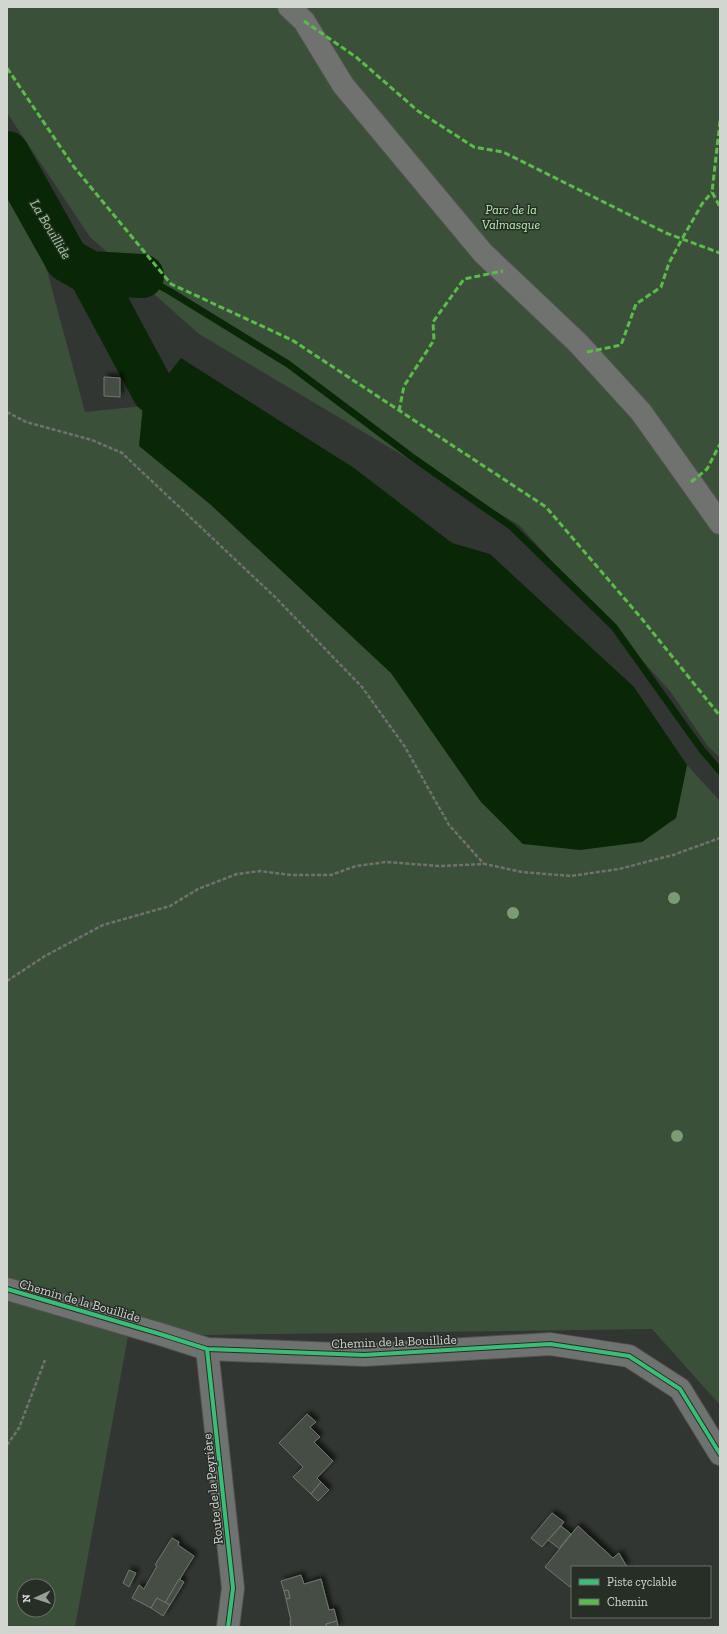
<svg xmlns="http://www.w3.org/2000/svg" width="727" height="1634" viewBox="0 0 727 1634" font-family="'Zilla Slab',serif">
<style>
.green{fill:#3b5038;fill-rule:evenodd}
.water{fill:#092606}
.lines{fill:none;stroke-linecap:round;stroke-linejoin:round}
.stream{stroke:#092606;stroke-width:7}
.river{stroke:#092606;stroke-width:44}
.building{fill:#454e44;stroke:#727672;filter:url(#shadow)}
.minor-casing{stroke:#4f524e;stroke-width:24}
.path{stroke:#6f726e;stroke-width:2.5;stroke-dasharray:4 2;stroke-linecap:butt}
.minor{stroke:#6f726e;stroke-width:22}
.quiet{stroke:#5cbc4b;stroke-width:3;stroke-dasharray:6 3;stroke-linecap:butt}
.cycleway-casing{stroke:#272e26;stroke-width:6}
.cycleway{stroke:#3abd76;stroke-width:4}
.tree{fill:#7b9a76}
.labels{text-anchor:middle;stroke-width:3;stroke-linejoin:round;paint-order:stroke}
.park-label{font-size:13px;font-style:italic;fill:#b6ebae;stroke:#272e26}
.street-label{font-size:13px;fill:#d2d6d1;stroke:#272e26}
.water-label{font-size:14px;font-style:italic;fill:#9acf93;stroke:#272e26}
</style>
<defs>
<filter id="shadow"><feDropShadow dx="3.5" dy="-3.5" stdDeviation="2" flood-color="#0009"/></filter>
</defs>
<rect width="100%" height="100%" fill="#323632"/>
<g class="green">
<polygon points="7,7 720,7 720,758 707,745 670,691 519,525 199,334 90,237 7,113"/>
<path d="M7,154l13,16 65,242 58,-6 -3,40 70,58 181,169 90,129 195,16 11,-53 33,36v604l-68,-76 -524,7 -53,291h-68zM24,1586h24v24h-24z"/>
</g>
<polygon class="water" points="181,358 354,468 452,543 490,554 634,687 687,765 676,818 642,842 580,850 523,844 481,802 391,673 210,504 139,446 143,406"/>
<g class="lines">
<polyline class="stream" points="142,276 171,292 288,364 412,457 512,527 614,627 702,750 720,771"/>
<g class="river">
<polyline points="7,153 67,260 90,273 142,276"/>
<polyline points="90,273 154,392"/>
</g>
</g>
<g class="building">
<polygon points="104,377 120,378 120,397 104,396"/>
<polygon points="307,1414 316,1422 310,1427 320,1437 314,1442 333,1461 317,1478 321,1482 311,1494 293,1477 303,1467 279,1443"/>
<polygon points="321,1482 329,1490 318,1501 311,1494"/>
<polygon points="552,1513 564,1522 542,1547 531,1538"/>
<polygon points="561,1526 571,1534 561,1546 560,1549 548,1540"/>
<polygon points="578,1526 613,1558 619,1553 627,1567 572,1567 572,1584 570,1587 545,1567"/>
<polygon points="172,1538 179,1542 178,1545 194,1556 165,1603 157,1598 151,1608 132,1598 139,1585 144,1589 157,1566 155,1565"/>
<polygon points="129,1570 136,1573 129,1587 123,1583"/>
<polygon points="301,1575 304,1584 321,1579 329,1610 334,1609 337,1621 326,1624 327,1627 291,1627 290,1621 291,1621 286,1599 290,1598 288,1590 284,1591 281,1581"/>
<polygon points="179,1579 184,1582 170,1605 165,1603"/>
<polygon points="288,1590 290,1598 286,1599 284,1591"/>
<polygon points="157,1598 170,1605 163,1616 151,1608"/>
<polygon points="337,1621 338,1627 327,1627 326,1624"/>
</g>
<g class="lines">
<g class="minor-casing">
<g id="minor">
<polyline points="289,7 304,21 343,85 483,253 578,343 641,412 720,523"/>
<polyline points="7,1289 160,1334 207,1349 364,1355 550,1344 629,1356 680,1389 720,1454"/>
<polyline points="207,1349 233,1588 228,1627"/>
</g>
</g>
<g class="path">
<polyline points="7,412 26,422 92,440 122,453 276,598 362,687 405,747 449,825 484,864"/>
<polyline points="7,981 45,956 103,925 170,906 198,889 237,874 260,871 291,875 331,875 356,866 386,862 439,866 485,864 522,872 571,876 619,869 673,855 720,838"/>
<polyline points="7,1445 19,1428 45,1360"/>
</g>
<use href="#minor" class="minor"/>
<g class="quiet">
<polyline points="304,21 356,57 418,111 474,147 503,152 666,233 720,253"/>
<polyline points="7,68 74,167 171,284 292,340 546,507 642,619 720,716"/>
<polyline points="720,121 712,192 720,207"/>
<polyline points="587,352 621,345 636,304 661,287 669,263 682,239 702,204 712,192"/>
<polyline points="399,411 404,386 434,340 433,322 464,279 503,271"/>
<polyline points="691,482 707,469 720,444"/>
</g>
<g class="cycleway-casing">
<g id="cycleway">
<polyline points="7,1289 160,1334 207,1349 364,1355 550,1344 629,1356 680,1389 720,1454"/>
<polyline points="207,1349 233,1588 228,1627"/>
</g>
</g>
<use href="#cycleway" class="cycleway"/>
</g>
<g class="tree">
<circle cx="674" cy="898" r="6"/>
<circle cx="513" cy="913" r="6"/>
<circle cx="677" cy="1136" r="6"/>
</g>
<g class="labels">
<g class="park-label">
<text x="511" y="214">Parc de la<tspan x="511" dy="15">Valmasque</tspan></text>
</g>
<g class="street-label">
<text transform="translate(80 1300) rotate(16)" y="5">Chemin de la Bouillide</text>
<text transform="translate(394 1341) rotate(-2)" y="5">Chemin de la Bouillide</text>
<text transform="translate(212 1489) rotate(-96)" y="5">Route de la Peyrière</text>
</g>
<g class="water-label">
<text transform="translate(51 229) rotate(59)" y="5">La Bouillide</text>
</g>
</g>
<rect width="727" height="1634" fill="none" stroke="#d2d6d1" stroke-width="16"/>
<rect x="571" y="1566" width="140" height="52" fill="#272e26" stroke="#6b716a"/>
<rect x="579" y="1579" width="20" height="6" fill="#3abd76" stroke="#6b716a"/>
<text x="607" y="1586" font-size="12" fill="#d2d6d1">Piste cyclable</text>
<rect x="579" y="1599" width="20" height="6" fill="#5cbc4b" stroke="#6b716a"/>
<text x="607" y="1606" font-size="12" fill="#d2d6d1">Chemin</text>
<g transform="translate(36 1598) rotate(267)"><circle r="19" fill="#272e26" stroke="#6b716a"/>
<path d="M0-3L7 15L0 10L-7 15Z" fill="#9a9e99"/>
<text y="-6" font-size="11" font-weight="bold" text-anchor="middle" fill="#d2d6d1">N</text>
</g>
</svg>
